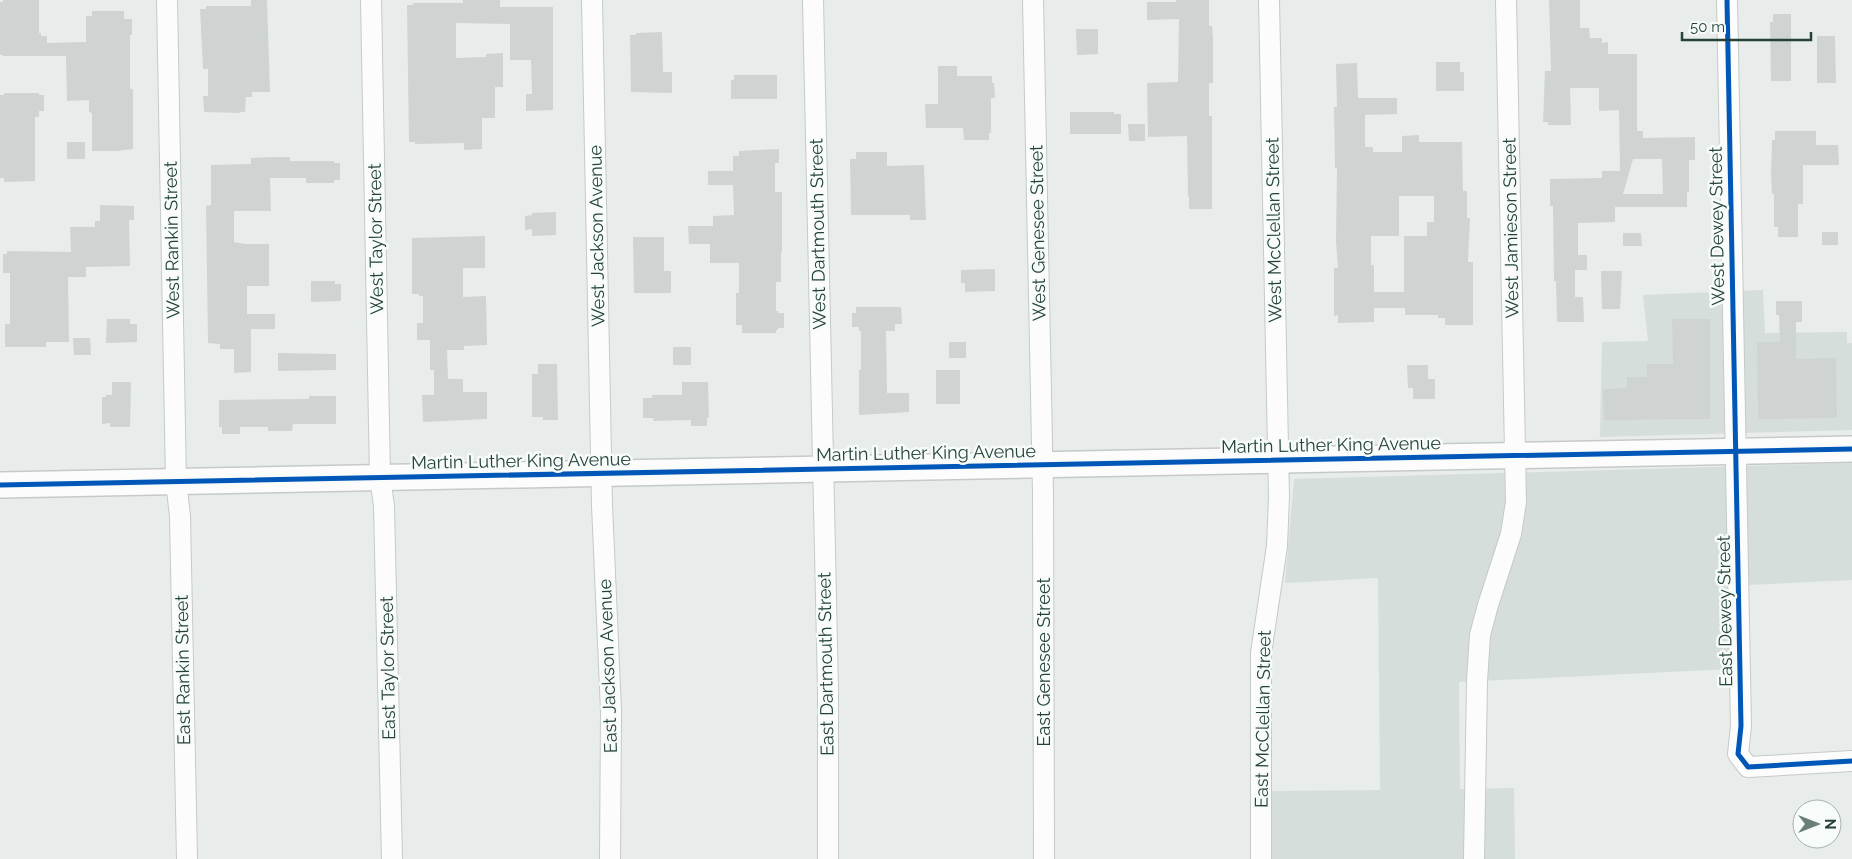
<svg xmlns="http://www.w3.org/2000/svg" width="1852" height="859" viewBox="0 0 1852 859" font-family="Raleway,sans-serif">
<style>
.built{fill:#d6dedb}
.building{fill:#cfd4d2;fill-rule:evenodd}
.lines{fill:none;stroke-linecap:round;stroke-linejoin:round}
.minor-casing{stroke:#c5cac8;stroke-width:22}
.tertiary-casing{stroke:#c5cac8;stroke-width:28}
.minor{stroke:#fcfcfc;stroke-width:20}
.tertiary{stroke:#fcfcfc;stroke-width:25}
.cycleway-casing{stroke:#f7fbf9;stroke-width:8}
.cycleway{stroke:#0057b8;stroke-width:5}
.labels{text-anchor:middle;stroke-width:5;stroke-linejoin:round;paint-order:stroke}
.street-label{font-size:18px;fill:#24423a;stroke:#f7fbf9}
</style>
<rect width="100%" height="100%" fill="#e8edeb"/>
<g class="built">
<polygon points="1763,290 1765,333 1847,332 1847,343 1852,343 1852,430 1600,437 1602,342 1648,341 1643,295"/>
<polygon points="1852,463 1852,580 1728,586 1731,669 1459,682 1460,789 1514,788 1515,859 1270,859 1269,791 1380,790 1378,578 1285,583 1294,479"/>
</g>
<g class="building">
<polygon points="3,0 39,0 39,33 41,33 41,36 47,36 47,43 86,42 86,16 92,16 92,11 124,11 124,19 132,19 132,35 130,35 130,89 133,89 133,149 117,151 92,151 92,113 89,112 89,100 67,101 66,56 3,56 3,55 0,55 0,2 3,2"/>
<polygon points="251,0 267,0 270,92 252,92 252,97 246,97 245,112 240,112 240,113 204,112 203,96 208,96 208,69 203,69 200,9 206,9 206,6 251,6"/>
<polygon points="463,0 500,0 500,7 553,7 553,110 526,111 526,94 532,94 531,60 510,60 510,24 456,23 456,58 486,57 486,54 503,53 503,87 495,87 495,118 482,118 482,149 464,150 464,143 415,144 415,142 409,142 407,5 413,5 413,3 463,3"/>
<polygon points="1176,0 1209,0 1209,26 1212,26 1213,37 1213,83 1209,83 1209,116 1212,116 1212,209 1189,209 1189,197 1188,197 1187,136 1148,137 1147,83 1178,82 1179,19 1147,20 1147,2 1176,2"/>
<path d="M1549,0h31v28h9l1,10h12v5l6,-1v12h29v77h6v7l52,-1v23h-6v32h-2v15h-72v15l-37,1v32h9v15h-12v27h8l1,25h-27l-1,-41h-2l-1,-75h-3v-27l52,-1v-7h18l-1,-61 -20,1v-23h-29l1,37h-23v-3h-5l2,-51h6zM1633,159h29l1,35h-40z"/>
<polygon points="1773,14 1791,14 1791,81 1771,81 1770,22 1773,22"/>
<polygon points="1076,29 1098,29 1098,54 1077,55"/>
<polygon points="662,32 663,72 672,72 672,93 631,92 630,35 636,35 636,33"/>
<polygon points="1817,36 1835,36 1836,83 1817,83"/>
<polygon points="1436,62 1460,62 1460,72 1464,72 1464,91 1436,91"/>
<path d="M1357,63l1,35h39v16l-32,1v32h8v5h29v-16l17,-1v7h43l1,49h4v27h3l-2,44h5v63h-28v-7h-7v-3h-33v-7h-31v14l-36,1v-8l-4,1v-48h4l-2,-27 1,-73h-2l-1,-61h3l-1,-43zM1399,196h35v26h-7v14h-23v56h-30v-27h-3v-29h28z"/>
<polygon points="938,66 957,66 957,76 992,76 992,83 994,83 995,98 991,98 991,133 989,133 989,140 964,140 963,128 926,128 925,104 938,104"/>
<polygon points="734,75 777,75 777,99 731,99 731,80 734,80"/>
<polygon points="4,93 39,93 39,95 44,95 44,111 39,111 39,117 35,117 35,181 4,182 4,178 0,178 0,95 4,95"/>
<polygon points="1070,112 1114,112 1114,114 1121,114 1121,134 1070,134"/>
<polygon points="1128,124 1145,124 1145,141 1129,141"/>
<polygon points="1775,131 1816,131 1816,145 1838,145 1839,165 1803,165 1803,204 1798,204 1798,237 1778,237 1778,227 1774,227 1774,194 1772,194 1771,176 1772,140 1775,140"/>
<rect x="67" y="142" width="18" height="17"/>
<polygon points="779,149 779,163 775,163 775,192 782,192 782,252 781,252 781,282 776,282 776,311 778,311 778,313 784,313 784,328 778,328 778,330 776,330 776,333 742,333 742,325 736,325 736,293 739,293 739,263 710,263 710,244 689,244 688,226 713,226 713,216 734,215 733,185 708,185 708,171 733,171 733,156 739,156 739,151"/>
<polygon points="856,152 887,152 887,166 924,165 926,220 910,220 910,215 851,215 850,159 856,159"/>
<polygon points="274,157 290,157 290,161 334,161 334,163 340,163 340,180 334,180 334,183 306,183 306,178 270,178 271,211 234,211 234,242 245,244 269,244 269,286 247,286 247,314 275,314 275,329 251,329 251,372 234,373 234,349 220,349 220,344 208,343 206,206 211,205 211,165 251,164 251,158"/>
<polygon points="100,205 134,206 134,220 129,220 130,266 86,267 86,277 68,277 69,342 46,342 46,347 5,347 5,324 10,324 10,273 3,273 3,254 7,254 7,251 71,252 70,227 95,227 95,221 100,221"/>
<polygon points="556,212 556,235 532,236 532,229 525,230 525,216 532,215 532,213"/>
<rect x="1822" y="232" width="16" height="13"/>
<polygon points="1623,233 1641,233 1642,246 1623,246"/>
<polygon points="485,236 485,268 463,268 463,297 486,296 487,345 464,346 464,350 447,350 448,379 463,379 463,392 487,392 487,419 423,422 422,395 434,395 434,370 430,370 430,340 417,340 417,323 423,323 423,296 419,296 419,294 412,294 412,238"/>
<polygon points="633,237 664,237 664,271 671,271 671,293 634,293"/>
<polygon points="995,269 995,291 965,292 965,283 961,283 961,270"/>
<polygon points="1601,271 1622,271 1620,309 1602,309"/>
<polygon points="311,281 335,281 335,284 341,284 341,301 311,302"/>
<polygon points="1776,301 1802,301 1802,322 1796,322 1796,359 1836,358 1837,418 1758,419 1757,342 1780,342 1779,315 1776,315"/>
<polygon points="856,307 901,307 902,324 895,324 895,331 886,331 887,393 909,393 909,412 859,415 859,370 861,370 861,331 859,331 859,327 852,327 852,313 856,313"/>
<polygon points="107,319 130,319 130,324 137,324 137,342 106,343"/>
<polygon points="1672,319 1710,319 1710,419 1604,420 1603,389 1627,388 1627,377 1647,377 1647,364 1673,364"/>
<polygon points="73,338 90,338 91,355 74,355"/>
<rect x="949" y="342" width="17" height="16"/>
<rect x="673" y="347" width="18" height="18"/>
<polygon points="278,353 336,354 336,370 278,371"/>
<polygon points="538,364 557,364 558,420 543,420 543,417 532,417 532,374 538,374"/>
<polygon points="1407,365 1428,365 1428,379 1435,379 1435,399 1413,399 1413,388 1408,388"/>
<rect x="936" y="370" width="24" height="34"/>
<polygon points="112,382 131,382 130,427 110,427 110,423 102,424 102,397 106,397 106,395 112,395"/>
<polygon points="682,382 708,382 709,418 707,418 707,426 691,426 691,420 654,421 653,418 643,418 643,398 652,398 652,395 682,395"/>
<polygon points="309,396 336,396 336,424 293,424 292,431 268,431 268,427 240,427 240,434 222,434 222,427 219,427 219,400 309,399"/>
</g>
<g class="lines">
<g class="minor-casing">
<g id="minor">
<polyline points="167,0 176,481 180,516 187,859"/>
<polyline points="371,0 380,477 384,506 392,859"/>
<polyline points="592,0 602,505 611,711 610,859"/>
<polyline points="813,0 828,690 828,859"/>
<polyline points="1033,0 1043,493 1044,859"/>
<polyline points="1727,0 1741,726 1738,754 1748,767 1852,761"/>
<polyline points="1261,859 1261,653 1277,546 1279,497 1269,0"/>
<polyline points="1474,859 1477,681 1480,635 1488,605 1511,534 1516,502 1506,0"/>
</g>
</g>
<g class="tertiary-casing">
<polyline id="tertiary" points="0,485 1852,449"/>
</g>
<use href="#minor" class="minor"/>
<use href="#tertiary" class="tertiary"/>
<g class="cycleway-casing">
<g id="cycleway">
<polyline points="1727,0 1741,726 1738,754 1748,767 1852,761"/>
<polyline points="0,485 1852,449"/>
</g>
</g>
<use href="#cycleway" class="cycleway"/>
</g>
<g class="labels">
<g class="street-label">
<text transform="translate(1717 226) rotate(-91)" y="6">West Dewey Street</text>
<text transform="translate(1511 228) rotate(-91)" y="6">West Jamieson Street</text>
<text transform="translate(1274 230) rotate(-91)" y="6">West McClellan Street</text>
<text transform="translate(1038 233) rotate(-91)" y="6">West Genesee Street</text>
<text transform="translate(818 234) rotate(-91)" y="6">West Dartmouth Street</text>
<text transform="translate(597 236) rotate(-91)" y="6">West Jackson Avenue</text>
<text transform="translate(376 239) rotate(-91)" y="6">West Taylor Street</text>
<text transform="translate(172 240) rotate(-91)" y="6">West Rankin Street</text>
<text transform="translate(1331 445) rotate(-1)" y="6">Martin Luther King Avenue</text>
<text transform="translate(926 453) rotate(-1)" y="6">Martin Luther King Avenue</text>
<text transform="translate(521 461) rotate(-1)" y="6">Martin Luther King Avenue</text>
<text transform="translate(1725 611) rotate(-91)" y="6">East Dewey Street</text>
<text transform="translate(1044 662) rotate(-90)" y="6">East Genesee Street</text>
<text transform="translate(826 664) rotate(-91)" y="6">East Dartmouth Street</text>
<text transform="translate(608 666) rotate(-92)" y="6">East Jackson Avenue</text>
<text transform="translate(388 668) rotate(-91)" y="6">East Taylor Street</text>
<text transform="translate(183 670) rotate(-91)" y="6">East Rankin Street</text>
<text transform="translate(1263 719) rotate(-89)" y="6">East McClellan Street</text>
</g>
</g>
<g transform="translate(1817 824) rotate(90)"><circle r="24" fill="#f7fbf9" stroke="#a3b1ad"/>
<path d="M0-4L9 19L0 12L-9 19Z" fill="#697e78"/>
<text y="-8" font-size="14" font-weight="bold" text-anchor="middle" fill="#24423a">N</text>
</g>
<path d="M1682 32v8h129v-8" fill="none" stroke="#24423a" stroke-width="2.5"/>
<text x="1690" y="32" font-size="15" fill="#24423a" stroke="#f7fbf9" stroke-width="4" paint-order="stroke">50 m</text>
</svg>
